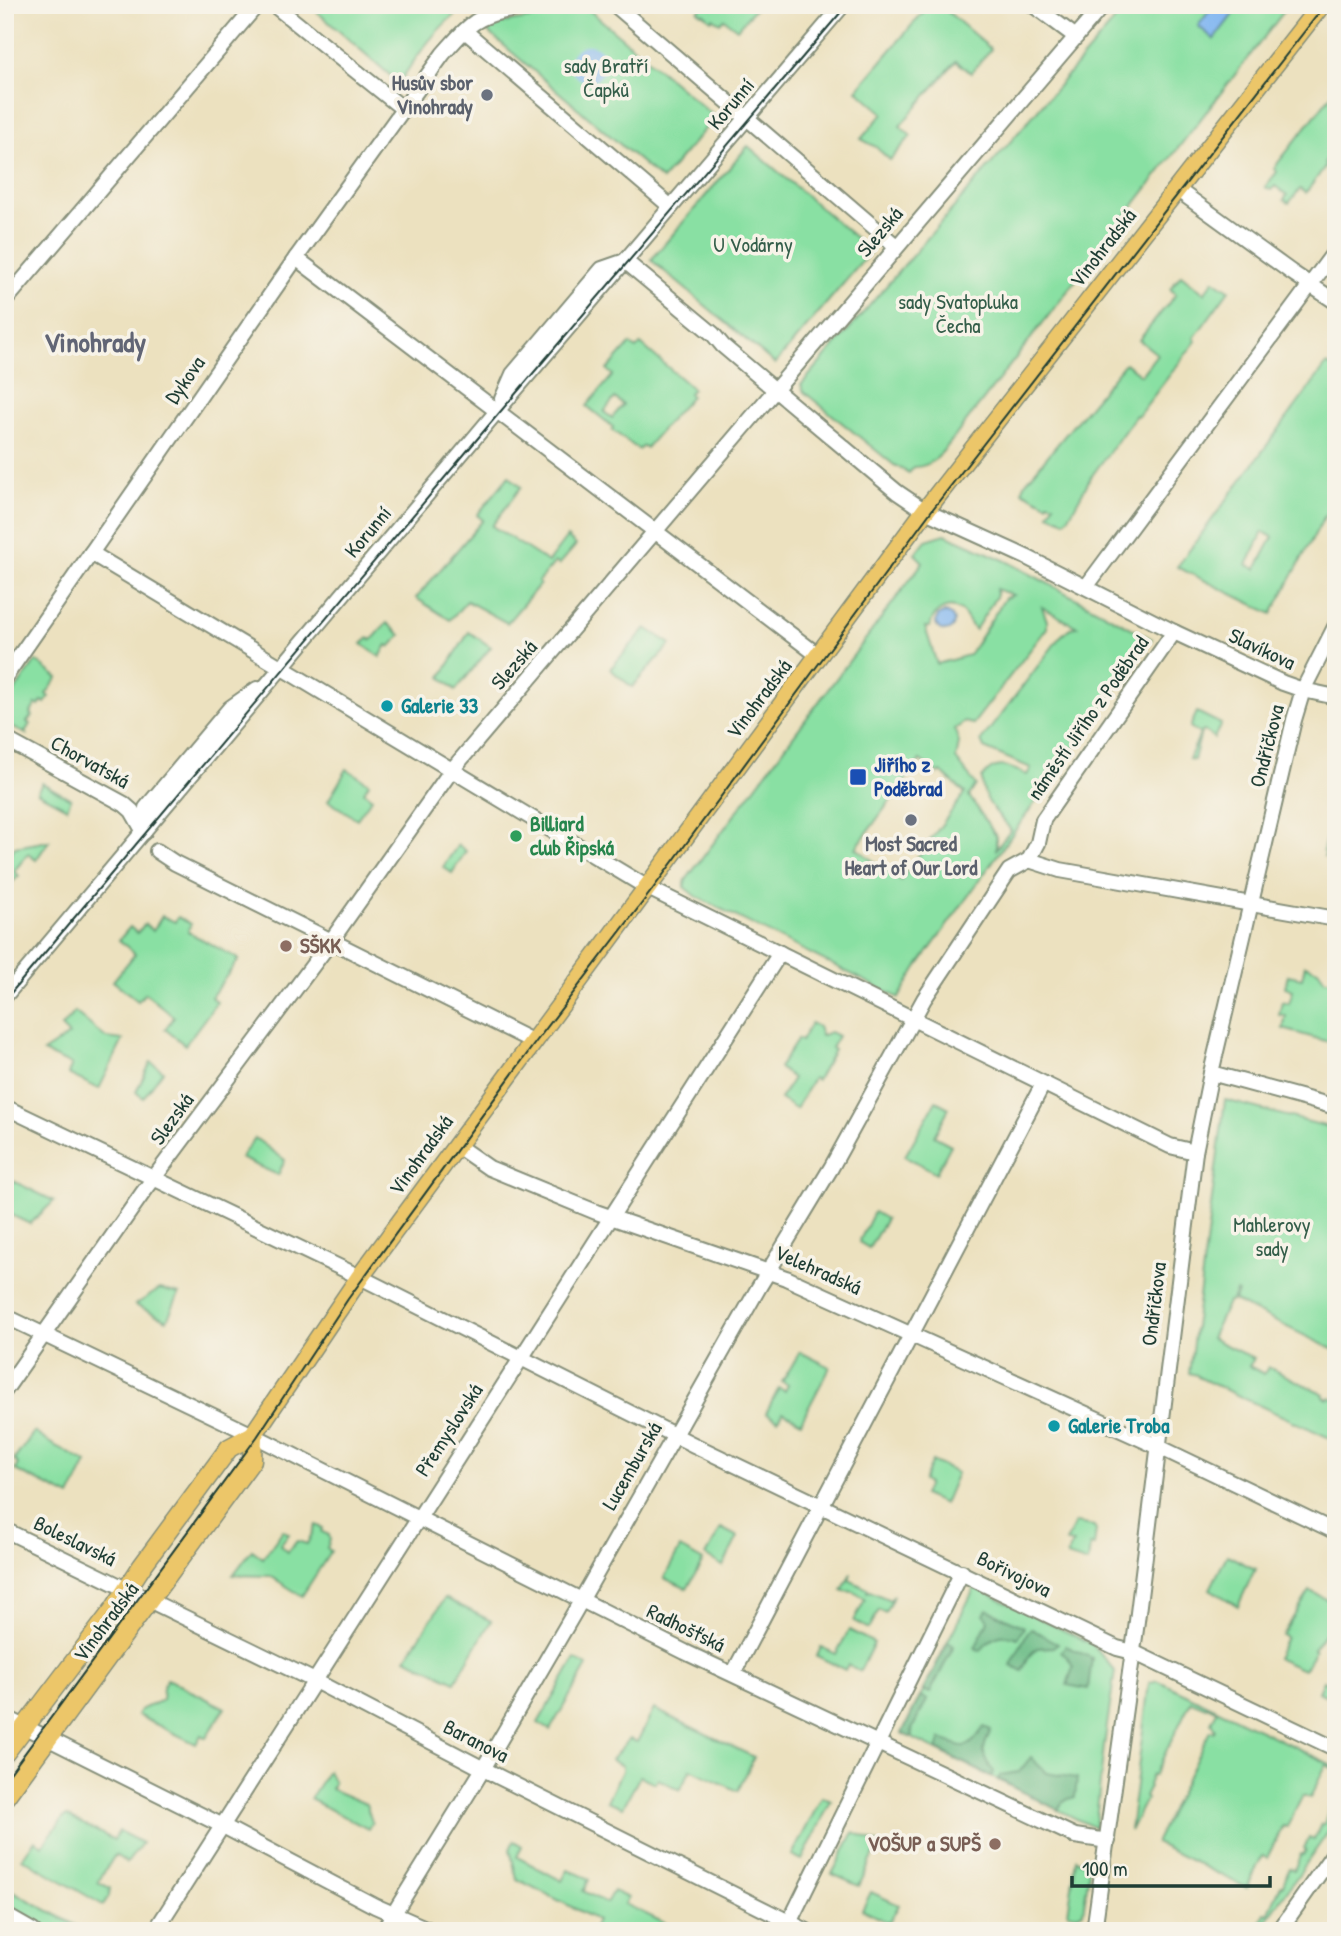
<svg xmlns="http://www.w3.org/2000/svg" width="1341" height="1936" viewBox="0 0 1341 1936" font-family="'Patrick Hand',sans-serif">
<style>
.green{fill:#89e0a3;stroke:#548e6c;stroke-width:2;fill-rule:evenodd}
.forest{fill:#6ebe89;stroke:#467e5e;stroke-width:2}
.water{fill:#83b7f1;stroke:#517a92;stroke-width:2}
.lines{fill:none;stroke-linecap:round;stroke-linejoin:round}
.canal{stroke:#83b7f1;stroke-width:14}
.minor-casing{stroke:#868f7a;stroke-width:18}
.major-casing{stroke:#868f7a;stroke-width:21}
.minor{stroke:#fff;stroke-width:14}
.major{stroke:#ecc669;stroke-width:18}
.tram{stroke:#1f3d34;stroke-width:2}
.worship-dot{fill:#6b7280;stroke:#f7f3e8;stroke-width:2.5}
.culture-dot{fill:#0f9aa8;stroke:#f7f3e8;stroke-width:2.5}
.transit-dot{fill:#1a4fb4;stroke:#f7f3e8;stroke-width:2.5}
.leisure-dot{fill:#2e9e5b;stroke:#f7f3e8;stroke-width:2.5}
.education-dot{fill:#8d6e63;stroke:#f7f3e8;stroke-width:2.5}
.labels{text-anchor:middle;stroke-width:7;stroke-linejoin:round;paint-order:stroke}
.park-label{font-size:21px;fill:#345e4a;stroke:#f7f3e8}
.worship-label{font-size:21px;font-weight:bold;fill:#5b616d;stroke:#f7f3e8;text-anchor:end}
.street-label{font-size:21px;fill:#1f3d34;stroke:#f7f3e8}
.culture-label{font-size:21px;font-weight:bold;fill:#0d838f;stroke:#f7f3e8;text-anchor:start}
.transit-label{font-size:21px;font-weight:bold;fill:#164399;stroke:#f7f3e8;text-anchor:start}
.leisure-label{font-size:21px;font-weight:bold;fill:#27864d;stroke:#f7f3e8;text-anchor:start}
.education-label{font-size:21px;font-weight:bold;fill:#785e54;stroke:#f7f3e8;text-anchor:start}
.district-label{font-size:28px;font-weight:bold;fill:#616575;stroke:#f7f3e8}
</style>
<rect width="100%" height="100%" fill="#f7f3e8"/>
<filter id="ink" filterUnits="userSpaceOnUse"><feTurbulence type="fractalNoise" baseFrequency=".0143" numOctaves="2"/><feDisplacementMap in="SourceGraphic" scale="14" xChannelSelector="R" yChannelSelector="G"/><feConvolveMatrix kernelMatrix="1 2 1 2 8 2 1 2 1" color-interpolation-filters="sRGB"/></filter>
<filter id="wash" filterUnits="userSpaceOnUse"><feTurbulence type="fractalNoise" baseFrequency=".00686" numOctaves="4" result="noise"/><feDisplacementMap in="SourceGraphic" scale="28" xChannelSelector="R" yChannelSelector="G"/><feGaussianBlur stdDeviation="1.57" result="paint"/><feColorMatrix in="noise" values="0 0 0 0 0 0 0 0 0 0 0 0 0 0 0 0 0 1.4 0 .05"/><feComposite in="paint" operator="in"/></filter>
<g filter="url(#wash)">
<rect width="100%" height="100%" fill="#ece1bf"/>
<g class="green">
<path d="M309,5h158c-30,21 -48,48 -68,78z"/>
<polygon points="703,5 758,5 737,29 724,19 720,23 713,18 711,20 703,13 702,14 698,11"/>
<polygon points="929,5 940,5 991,49 971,73 956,61 900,126 911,136 890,160 876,147 861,139 883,113 857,90"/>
<path d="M1128,5h86l-6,7 6,27 26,-34h49l-340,439c-10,12 -18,23 -35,23l-5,6 -15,-8 -90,-73 -3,-7z"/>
<polygon points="588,9 715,117 662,180 487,31 495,24"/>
<polygon points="1336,89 1336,147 1324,163 1326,165 1306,193 1300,189 1289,203 1284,200 1287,195 1275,186 1271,190 1265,187 1277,172 1274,168"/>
<polygon points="748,146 871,251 775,364 651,260"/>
<polygon points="1181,275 1204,293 1214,280 1229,290 1194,338 1196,341 1138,416 1136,415 1091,477 1069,517 1065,521 1049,514 1054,504 1048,502 1047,504 1022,491 1026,482 1125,363 1141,375 1157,354 1139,340 1176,294 1170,289"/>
<path d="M630,344l6,5 5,-5 52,45 -4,4 2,3 -45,52 -3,-2 -4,4 -27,-20 1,-3 -26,-21 26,-31 -6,-5zM615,398l8,7 -11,13 -8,-6z"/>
<path d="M1327,364l9,6v125l-64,119 -95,-47zM1263,532l10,5 -17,32 -9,-4z"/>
<polygon points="509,476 521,487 492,526 548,562 567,537 576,545 559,565 555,562 538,582 540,584 507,623 467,601 450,620 416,598 483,520 477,515"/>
<path d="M945,534l61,27 146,78 -236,330 -17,29 -204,-102 -11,-9 2,-7 237,-318 -8,-8 11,-14zM996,589l17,6 -8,3 -36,57 -32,9 -12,-37h5c2,-14 17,-26 31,-16 7,6 8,13 14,19l22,-35zM1042,607l35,20 -7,1 -10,9 -79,104 3,7 47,20 -4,7c-17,-8 -32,-16 -45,3 -1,21 16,36 29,52l-15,19v-13l-27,-40 7,-11 -20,-26 3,-16 -4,-14 10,-7 8,2 74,-96v-7zM920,760l19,14 2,-2 24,21 -65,88 -44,-33z"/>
<polygon points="387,623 401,635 390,647 387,645 380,657 362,644 368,638 372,640"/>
<polygon points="646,628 671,644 632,687 610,669"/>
<polygon points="469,632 491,647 456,690 441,677"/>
<polygon points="36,661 58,678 46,694 49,697 45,703 42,701 39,706 36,704 30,714 32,716 27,722 30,724 25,732 26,734 5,723 5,705"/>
<polygon points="1197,712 1221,724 1214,738 1204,731 1201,732 1194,760 1189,759 1200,734 1190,727"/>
<polygon points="347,769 369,783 364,792 372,798 357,819 328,801"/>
<polygon points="42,783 71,799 67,808 37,792"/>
<polygon points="1336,798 1336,859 1324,857 1326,853 1323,851"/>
<polygon points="49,841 36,860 28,854 14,871 19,876 7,887 5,886 5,858 15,847"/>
<polygon points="458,845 466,851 452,873 443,867"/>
<polygon points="162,916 175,922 178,917 191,924 188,932 239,959 211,997 217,1002 185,1045 165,1029 174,1017 145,993 138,1001 113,981 135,954 119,940 130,927 137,933 145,924 153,931"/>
<polygon points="1305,965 1318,970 1325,980 1336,980 1336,1044 1283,1029 1286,1016 1279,1015 1282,1001 1289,1003 1293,990 1285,987 1288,975 1302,978"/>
<polygon points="75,1012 106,1038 123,1040 99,1089 68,1074 72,1065 43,1052 69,1035 61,1027"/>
<polygon points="811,1023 818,1027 821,1036 830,1032 838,1036 831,1048 834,1050 817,1080 813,1078 796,1109 780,1099 793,1078 779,1068 798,1039 801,1041"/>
<polygon points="151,1062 163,1071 143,1098 136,1092"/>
<polygon points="1225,1100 1336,1129 1336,1351 1234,1301 1238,1293 1236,1292 1231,1302 1228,1302 1211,1338 1254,1359 1249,1366 1264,1374 1268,1367 1324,1394 1323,1396 1328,1399 1330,1397 1336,1400 1336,1441 1198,1377 1197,1375 1189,1373"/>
<polygon points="936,1101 949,1108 934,1136 951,1145 936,1173 905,1156"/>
<polygon points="255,1138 285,1160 278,1175 240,1158"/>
<polygon points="5,1177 54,1201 30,1224 5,1212"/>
<polygon points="874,1212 886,1219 869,1248 859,1242"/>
<polygon points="160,1289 179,1294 167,1320 135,1305"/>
<polygon points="800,1352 830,1367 801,1422 783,1412 778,1420 766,1413 779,1388 785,1391 788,1385 782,1382"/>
<polygon points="34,1432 50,1443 87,1463 70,1497 15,1470 18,1464 14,1460"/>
<polygon points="932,1461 957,1473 944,1504 923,1495 928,1484 923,1481"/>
<polygon points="1075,1523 1094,1526 1096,1530 1094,1546 1090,1545 1088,1563 1067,1556 1073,1543 1066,1542"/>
<polygon points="316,1525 323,1528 322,1532 329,1535 330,1540 327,1548 331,1551 302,1596 270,1576 233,1575 252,1550 263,1558 283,1530 289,1534 280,1545 288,1552 297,1541 307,1544"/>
<polygon points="721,1528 738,1537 723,1566 706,1556"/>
<polygon points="680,1548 703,1561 687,1589 664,1578"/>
<polygon points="1227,1555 1255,1569 1238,1606 1210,1589"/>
<polygon points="851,1573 849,1580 868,1589 867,1592 870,1591 890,1600 894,1595 885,1613 879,1610 869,1629 854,1621 865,1599 854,1592 842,1591"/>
<polygon points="975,1587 1092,1644 1115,1671 1104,1746 1095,1828 902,1733"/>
<polygon points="1310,1591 1336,1604 1336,1629 1330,1626 1313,1649 1315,1651 1303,1670 1276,1658 1286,1638 1282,1635"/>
<polygon points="445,1598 491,1621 455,1682 406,1658"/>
<polygon points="849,1630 874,1643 860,1671 848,1665 845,1670 817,1656 821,1647 836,1654"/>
<polygon points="575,1659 587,1666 550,1730 538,1723"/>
<polygon points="167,1679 225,1708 206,1738 201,1735 196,1744 137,1715 140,1710 162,1700 163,1687"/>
<polygon points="1157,1680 1336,1767 1336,1770 1326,1765 1310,1798 1303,1795 1287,1827 1283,1826 1267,1858 1262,1856 1247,1888 1155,1843 1210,1731 1213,1732 1215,1730 1211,1723 1217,1711 1207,1706 1206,1707 1191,1701 1154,1776 1152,1775 1148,1785 1149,1787 1144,1797 1146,1799 1130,1831 1149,1683"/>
<polygon points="1323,1681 1336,1687 1336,1700 1318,1692"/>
<polygon points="654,1709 754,1757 738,1791 691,1769 680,1790 658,1779 655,1783 640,1776 623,1807 607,1801 622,1771 622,1766 611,1760 629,1739 637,1742"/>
<polygon points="328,1771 334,1783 331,1789 366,1804 372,1822 368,1829 310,1799"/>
<polygon points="822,1797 831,1801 802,1860 792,1855"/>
<polygon points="1336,1805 1336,1821 1259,1931 1256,1931 1265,1913 1268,1914 1281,1885 1283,1885 1289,1868 1294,1870 1301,1854 1303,1855 1306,1850 1304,1848 1309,1838 1314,1840 1321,1824 1324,1824 1330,1807 1334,1809"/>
<polygon points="67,1816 114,1840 119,1831 142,1843 127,1863 115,1855 98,1882 110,1888 109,1896 103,1905 22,1858 35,1840 43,1845 63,1818"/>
<polygon points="854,1832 879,1844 859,1886 832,1874"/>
<polygon points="514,1841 522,1846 517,1857 562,1881 568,1869 589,1879 583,1891 606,1903 613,1891 628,1898 625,1904 679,1930 592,1931 597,1920 517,1879 510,1849"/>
<polygon points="1076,1859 1086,1864 1089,1872 1083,1912 1077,1915 1068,1913"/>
<polygon points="5,1887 82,1929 81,1931 56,1931 5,1904"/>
<polygon points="871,1892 899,1905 889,1923 862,1910"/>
</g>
<g class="forest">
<path d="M987,1609l37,18 -6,11c-16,-6 -28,-1 -37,13l-6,-3 13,-27 -4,-6z"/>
<polygon points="1032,1629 1058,1644 1054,1647 1037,1648 1030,1655 1022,1671 1011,1665 1028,1631"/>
<polygon points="948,1642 954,1646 930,1693 923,1690"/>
<polygon points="1066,1646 1092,1658 1088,1689 1067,1685 1073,1667 1069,1659 1061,1651"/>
<polygon points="920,1696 927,1700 912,1729 913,1736 909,1737 902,1733"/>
<path d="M984,1727l7,3c-9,19 -11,25 3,42l-2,5 -55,-28 4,-10c27,10 26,12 43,-12z"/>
<polygon points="1031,1757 1046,1773 1077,1778 1075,1797 1063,1801 1058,1810 998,1779 1001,1775 1019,1772"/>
</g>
<g class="water">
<polygon points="1214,5 1240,5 1214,39 1198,26"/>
<circle cx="945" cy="622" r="9"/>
</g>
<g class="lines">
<circle class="canal" cx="588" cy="63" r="11"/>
</g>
</g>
<g filter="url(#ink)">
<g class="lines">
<g class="minor-casing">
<g id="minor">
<polyline points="274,5 402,108"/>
<polyline points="615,5 896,246"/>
<polyline points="1033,5 1076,37"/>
<polyline points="465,31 671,207"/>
<polyline points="1178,190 1291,272 1336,302"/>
<polyline points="296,258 819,656"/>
<polyline points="625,261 713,334 723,346 775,390 897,492 925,511 1026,557 1174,632 1283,683 1303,690 1336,697"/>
<polyline points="5,301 257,5"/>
<polyline points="502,399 513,374 602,269 625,261"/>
<polyline points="91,553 648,888 1170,1146 1195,1152"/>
<polyline points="1086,587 1336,250"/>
<path d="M5,677l291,-419 147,-204c10,-11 20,-24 32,-32 19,-12 45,-13 66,-17"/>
<polyline points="5,739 124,804 132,811 144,832"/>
<polyline points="144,832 146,808 230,708 257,689"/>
<polyline points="157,851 175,863 532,1041"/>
<polyline points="1029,860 1060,870 1336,919"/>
<polyline points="5,996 498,410 843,5"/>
<polyline points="1211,1073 1336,1107"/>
<polyline points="5,1107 360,1277 694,1445 1117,1648 1133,1652 1336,1749"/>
<polyline points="456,1145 489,1168 596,1212 786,1278 1159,1447 1336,1532"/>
<polyline points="5,1316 253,1435 685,1652 1075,1836 1108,1841"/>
<polyline points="5,1390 142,1194 331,941 451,771 1103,5"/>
<polyline points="5,1530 315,1681 499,1777 807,1931"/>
<polyline points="733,1674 1043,1084"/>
<polyline points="5,1717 223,1826 375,1906 432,1931"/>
<polyline points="5,1915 33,1931"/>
<polyline points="155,1931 780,953"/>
<polyline points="383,1931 483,1769 574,1613 759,1287 831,1168 924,999 1009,871 1029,860 1038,843 1043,820 1174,632"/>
<polyline points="785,1931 962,1572"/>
<polyline points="1094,1931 1136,1629 1195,1152 1211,1073 1294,720 1303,690 1336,625"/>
<polyline points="1279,1931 1336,1850"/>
</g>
</g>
<g class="major-casing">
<g id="major">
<polyline points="5,1753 114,1609 142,1566 229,1448 253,1435 360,1277 925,511 1321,5"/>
<polyline points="5,1797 252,1460 253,1435"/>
</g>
</g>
<use href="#minor" class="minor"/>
<use href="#major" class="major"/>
<g class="tram">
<polyline points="5,1000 489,425 847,5"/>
<polyline points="5,1780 257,1437 348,1299 535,1043 652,890 932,510 1325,5"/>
<polyline points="5,1923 20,1931"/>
</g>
</g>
</g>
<g class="worship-dot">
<circle cx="487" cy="95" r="7"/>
<circle cx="911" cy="820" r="7"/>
</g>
<g class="culture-dot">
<circle cx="387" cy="706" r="7"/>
<circle cx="1054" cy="1426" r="7"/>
</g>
<rect class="transit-dot" x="849" y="768" width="18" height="18" rx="3.5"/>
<circle class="leisure-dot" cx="516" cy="836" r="7"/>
<g class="education-dot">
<circle cx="286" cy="946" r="7"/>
<circle cx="995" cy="1844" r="7"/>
</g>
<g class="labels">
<g class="park-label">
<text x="606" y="73">sady Bratří<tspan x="606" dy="24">Čapků</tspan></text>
<text x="753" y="252">U Vodárny</text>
<text x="958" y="309">sady Svatopluka<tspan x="958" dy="24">Čecha</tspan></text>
<text x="1272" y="1232">Mahlerovy<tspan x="1272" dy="24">sady</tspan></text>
</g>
<g class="worship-label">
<text x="473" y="90">Husův sbor<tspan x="473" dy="24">Vinohrady</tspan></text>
<text x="911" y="851" text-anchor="middle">Most Sacred<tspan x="911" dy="24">Heart of Our Lord</tspan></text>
</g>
<g class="street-label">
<text transform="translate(731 104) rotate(-50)" y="7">Korunní</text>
<text transform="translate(880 232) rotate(-50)" y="7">Slezská</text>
<text transform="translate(1103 248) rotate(-52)" y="7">Vinohradská</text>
<text transform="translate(185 380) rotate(-55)" y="7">Dykova</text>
<text transform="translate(368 532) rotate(-50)" y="7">Korunní</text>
<text transform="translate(1262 649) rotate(25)" y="7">Slavíkova</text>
<text transform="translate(514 665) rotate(-49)" y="7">Slezská</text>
<text transform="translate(759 699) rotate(-53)" y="7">Vinohradská</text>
<text transform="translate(1088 718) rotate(-55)" y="7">náměstí Jiřího z Poděbrad</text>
<text transform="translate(1267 746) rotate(-76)" y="7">Ondříčkova</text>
<text transform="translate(90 762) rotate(29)" y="7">Chorvatská</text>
<text transform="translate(172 1119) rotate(-54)" y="7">Slezská</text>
<text transform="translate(421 1155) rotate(-54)" y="7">Vinohradská</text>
<text transform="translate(818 1270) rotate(24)" y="7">Velehradská</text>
<text transform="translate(1154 1304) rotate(-83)" y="7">Ondříčkova</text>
<text transform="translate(449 1430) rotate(-57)" y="7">Přemyslovská</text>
<text transform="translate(632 1466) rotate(-60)" y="7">Lucemburská</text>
<text transform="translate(75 1541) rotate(26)" y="7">Boleslavská</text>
<text transform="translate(1014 1574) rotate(26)" y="7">Bořivojova</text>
<text transform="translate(106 1622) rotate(-53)" y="7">Vinohradská</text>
<text transform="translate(686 1628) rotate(26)" y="7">Radhošťská</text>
<text transform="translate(476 1741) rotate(27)" y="7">Baranova</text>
</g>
<g class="culture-label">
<text x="401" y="713">Galerie 33</text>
<text x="1068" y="1433">Galerie Troba</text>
</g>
<g class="transit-label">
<text x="874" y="772">Jiřího z<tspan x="874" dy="24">Poděbrad</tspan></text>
</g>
<g class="leisure-label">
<text x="530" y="831">Billiard<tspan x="530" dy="24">club Řipská</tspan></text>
</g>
<g class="education-label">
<text x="300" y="953">SŠKK</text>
<text x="981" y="1851" text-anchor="end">VOŠUP a SUPŠ</text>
</g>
<g class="district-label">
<text x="95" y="352">Vinohrady</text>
</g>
</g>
<rect width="1341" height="1936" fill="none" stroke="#f7f3e8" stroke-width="28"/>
<path d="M1072 1876v10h198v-10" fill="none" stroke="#1f3d34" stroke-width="3.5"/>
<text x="1082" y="1876" font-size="21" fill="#1f3d34" stroke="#f7f3e8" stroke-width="5" paint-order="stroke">100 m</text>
</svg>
